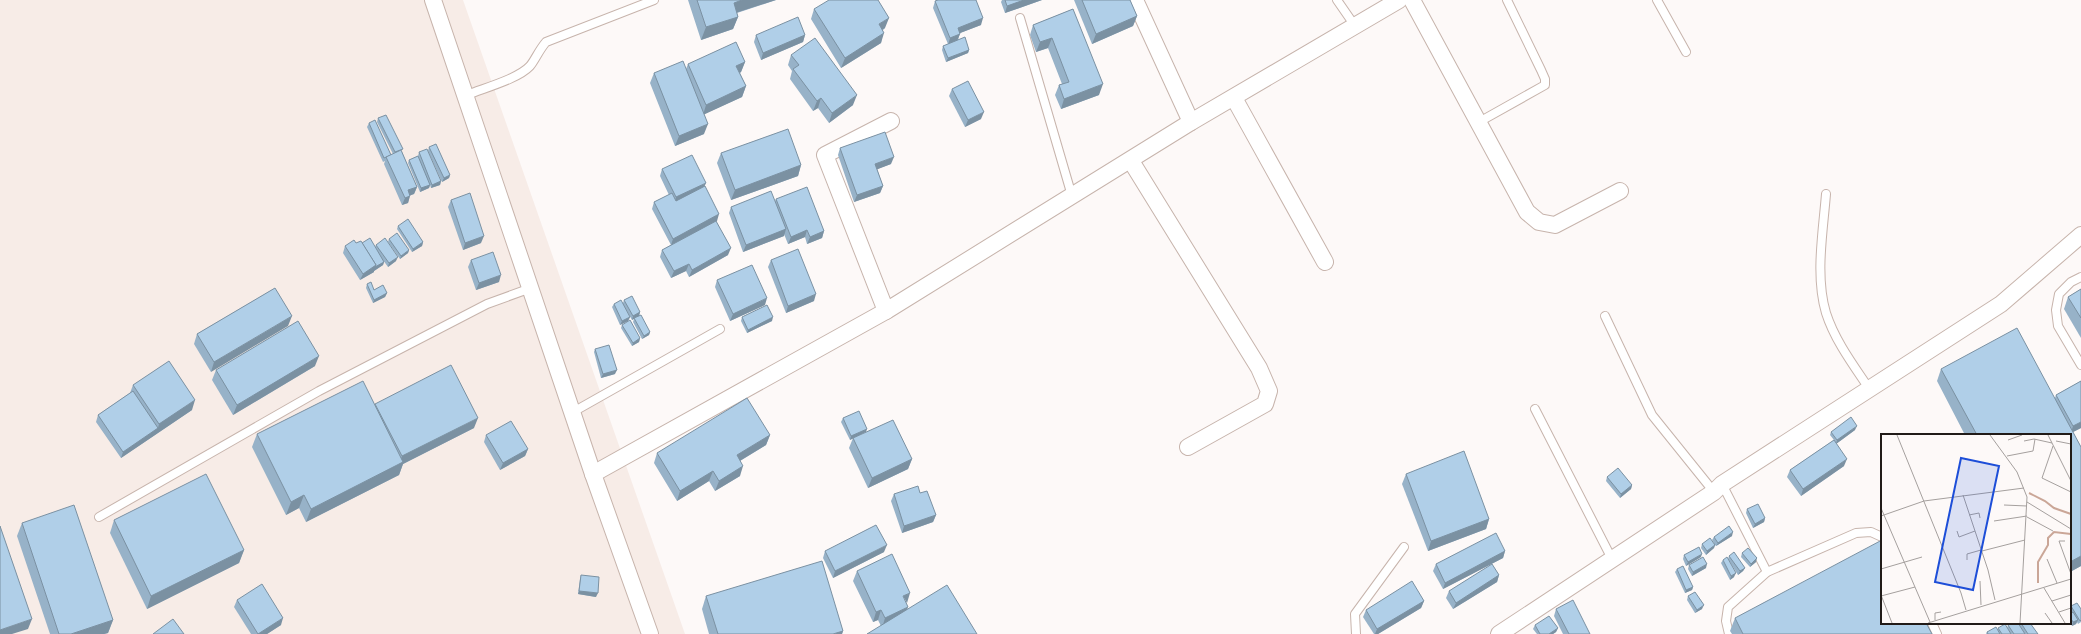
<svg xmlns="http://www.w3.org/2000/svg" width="2081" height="634" viewBox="0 0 2081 634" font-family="'Public Sans',sans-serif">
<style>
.built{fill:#f7ece7}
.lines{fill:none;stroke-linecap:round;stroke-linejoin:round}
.service-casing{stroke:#c7b4ac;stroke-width:10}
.minor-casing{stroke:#c7b4ac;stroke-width:18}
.service{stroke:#fff;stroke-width:8}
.minor{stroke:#fff;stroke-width:16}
.wall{fill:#97b2c8}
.shaded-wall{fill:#7b91a2}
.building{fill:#b0cfe8;stroke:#7b91a2}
.inset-river{fill:none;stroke:#caa697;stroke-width:2}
.inset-road{fill:none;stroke:#a5a09e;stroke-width:1}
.view{fill:#1d4ed8;fill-opacity:0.15;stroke:#1d4ed8;stroke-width:2}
.inset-edge{fill:none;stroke:#211b18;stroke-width:2}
</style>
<rect width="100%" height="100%" fill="#fdf9f8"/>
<polygon class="built" points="0,0 463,0 685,634 0,634"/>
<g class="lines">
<g class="service-casing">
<g id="service">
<polyline points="1337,0 1355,26"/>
<polyline points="1657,0 1686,52"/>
<polyline points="1020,18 1072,196"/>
<path d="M467,95c17,-7 51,-16 63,-29 5,-6 9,-16 16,-24l108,-42"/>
<polyline points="1479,122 1545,85 1545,79 1541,70 1507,0"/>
<path d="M1826,194c-3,38 -11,82 0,119 9,28 28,53 44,77"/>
<polyline points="2081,277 2071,282 2059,294 2056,310 2058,326 2081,365"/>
<polyline points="1605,316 1652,415 1714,492"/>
<polyline points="1535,409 1612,559"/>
<polyline points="573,412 720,329"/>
<polyline points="1722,484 1767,572"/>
<polyline points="99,517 319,391 487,304 531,288"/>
<polyline points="1932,623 1937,634"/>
<polyline points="1356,634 1355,614 1404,547"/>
<polyline points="1729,634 1726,621 1728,607 1767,572 1856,533 1871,532 1882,537"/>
</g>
</g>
<g class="minor-casing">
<g id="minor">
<polyline points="433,0 593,474 650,634"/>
<polyline points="1135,0 1191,122"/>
<polyline points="1412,0 1527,212 1539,222 1555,225 1620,191"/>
<polyline points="1234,98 1325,262"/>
<polyline points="1131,161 1259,368 1269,391 1265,404 1188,447"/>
<polyline points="886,311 825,155 891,121"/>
<polyline points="593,474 886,311 1191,122 1399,0"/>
<polyline points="1499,634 1714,492 1722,484 2001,304 2081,235"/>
</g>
</g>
<use href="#service" class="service"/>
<use href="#minor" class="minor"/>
</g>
<g class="wall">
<polygon points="688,0 776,0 737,13 738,17 733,29 701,40"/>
<polygon points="936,0 976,0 981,25 960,33 958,40 969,50 968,53 946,62 942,50 943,46 948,44 933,8 935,1 936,1"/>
<polygon points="1002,0 1042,0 1005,13 1001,2"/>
<polygon points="1074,0 1130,0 1137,16 1133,26 1092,44"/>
<polygon points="814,9 885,28 883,30 881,43 841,68 811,19"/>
<polygon points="1073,9 1099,95 1061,109 1055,95 1059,85 1062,84 1048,48 1036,52 1030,35 1033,25"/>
<polygon points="756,35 805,35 803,42 761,60 754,42"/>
<polygon points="791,55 853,105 829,123 818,108 813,111 790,79 792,71 788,65"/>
<polygon points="745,62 741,72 740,73 746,86 742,97 704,114 704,134 675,146 650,83 654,73 686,69 688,64"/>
<polygon points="952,89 981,119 965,127 949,96"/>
<polygon points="378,118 402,152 417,187 414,194 410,195 408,203 402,205 384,164 385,161 383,162 367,127 369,123 391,155 393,154 377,122"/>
<polygon points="429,147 450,175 449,178 442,182 428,151"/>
<polygon points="840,148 891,164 877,169 883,186 880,193 854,202 838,155"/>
<polygon points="419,152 441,181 440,185 431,188 430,185 429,188 420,192 408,163 409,160 418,156"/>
<polygon points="721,153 801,165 798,176 731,200 717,163"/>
<polygon points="662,169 704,186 728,255 689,277 686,271 671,278 660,257 662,250 671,245 652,209 654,202 669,195 660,176"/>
<polygon points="776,199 824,231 822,238 807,244 805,237 788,244 784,234 784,236 743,252 729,213 731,207 775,201"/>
<polygon points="451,200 481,243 463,250 448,207"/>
<polygon points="398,226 423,242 422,246 412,252 397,229"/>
<polygon points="389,239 409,250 408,253 400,259 388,242"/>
<polygon points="356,243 362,243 375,247 376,245 396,261 388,267 383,260 384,262 383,265 374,271 374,272 360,280 343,253 345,246"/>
<polygon points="471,260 499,282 476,290 468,267"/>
<polygon points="771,260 814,301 786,313 768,267"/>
<polygon points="717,280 765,305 730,321 715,287"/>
<polygon points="367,284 374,290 387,293 385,297 373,303 366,288"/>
<polygon points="275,288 211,372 194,344 197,334"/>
<polygon points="2081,289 2081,338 2064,309 2068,297"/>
<polygon points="624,300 640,312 639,316 650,332 649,335 642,339 633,322 634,319 632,320 624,306 630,317 628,321 620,325 612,307 614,304 623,303"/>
<polygon points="742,317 772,321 747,333 741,321"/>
<polygon points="622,325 640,338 639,342 632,346 621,328"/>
<polygon points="595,349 615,374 601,378 594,352"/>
<polygon points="315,366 233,415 212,380 216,370"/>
<polygon points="1941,369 2055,398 2056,395 2081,381 2081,428 2073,432 2081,447 2081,566 2070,572 2070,435 1965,435 1937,381"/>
<polygon points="133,385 192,410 121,458 96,422 98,415 130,393"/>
<polygon points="375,404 474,428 403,464 399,475 306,522 299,508 286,515 252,447 257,434 375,405"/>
<polygon points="843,418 867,429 850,440 841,422"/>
<polygon points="1855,430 1836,444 1844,466 1801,496 1787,477 1790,470 1834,440 1830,435 1831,432"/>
<polygon points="486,435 528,449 525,456 500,470 484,442"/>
<polygon points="770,435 766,445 740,461 740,476 715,491 709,481 677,501 654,463 657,453"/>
<polygon points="853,438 912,459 908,469 868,488 849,448"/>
<polygon points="1406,474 1489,519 1486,529 1428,551 1402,484"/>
<polygon points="1607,477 1632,485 1631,489 1620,498 1606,481"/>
<polygon points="920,493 936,515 933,522 902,533 891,501 894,494"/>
<polygon points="1747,509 1765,518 1764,522 1753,528 1746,513"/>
<polygon points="114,520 244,550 239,563 147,609 110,533"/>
<polygon points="22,523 113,620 108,633 104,634 50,634 17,536"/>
<polygon points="1732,536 1716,546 1715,545 1714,548 1706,555 1701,548 1702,544 1714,543 1712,540 1714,537"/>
<polygon points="825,551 884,552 833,578 823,558"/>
<polygon points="1505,551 1503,558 1443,589 1433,571 1436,564"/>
<polygon points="1742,553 1756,562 1750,567 1741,557"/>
<polygon points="1684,555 1701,557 1686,566 1683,559"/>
<polygon points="1729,556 1745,568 1743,571 1738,575 1728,559"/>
<polygon points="1723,560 1734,577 1730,580 1721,563"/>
<polygon points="1689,565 1706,568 1692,576 1688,569"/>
<polygon points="1677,569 1693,587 1692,590 1685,593 1675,572"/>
<polygon points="857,571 906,603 907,609 881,626 878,620 873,622 853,581"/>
<polygon points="581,575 596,597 578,594 580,579"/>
<polygon points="1499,575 1497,582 1453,609 1446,598 1449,591"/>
<polygon points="706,596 843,631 842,634 709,634 702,609"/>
<polygon points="1688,596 1702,609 1695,613 1687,600"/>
<polygon points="237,600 281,625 267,634 251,634 234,607"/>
<polygon points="1424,601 1421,608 1378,634 1374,634 1363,617 1366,610"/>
<polygon points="2071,606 2081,609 2081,622 2078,624 2077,622 2076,624 2072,626 2070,622 2070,614 2072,613 2070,610"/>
<polygon points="1556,609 1590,634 1563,634 1554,616"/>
<polygon points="1735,618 1932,634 1732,634 1730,631"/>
<polygon points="2011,623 2030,623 2038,634 1986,634 1987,632 1998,629 1998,628 2007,628 2008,625"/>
<polygon points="1535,625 1558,628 1556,632 1553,634 1537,634 1533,629"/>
</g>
<g class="shaded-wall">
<polygon points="742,0 776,0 729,15 734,3"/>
<polygon points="1024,0 1042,0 1005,13 1007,6"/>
<polygon points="1137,16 1133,26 1092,44 1096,34"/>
<polygon points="738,17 733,29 701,40 706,27"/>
<polygon points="889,18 885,28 875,34 879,24"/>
<polygon points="983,18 981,25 955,35 958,28"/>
<polygon points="884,33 881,43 841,68 845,58"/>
<polygon points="960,34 957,41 948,45 950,38"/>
<polygon points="805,35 803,42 761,60 763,53"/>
<polygon points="1052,38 1048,48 1036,52 1040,42"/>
<polygon points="969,50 968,53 946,62 948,58"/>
<polygon points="745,62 741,72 733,76 736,66"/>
<polygon points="1103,84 1099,95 1061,109 1064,99"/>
<polygon points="746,86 742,97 703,115 706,105"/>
<polygon points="857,95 853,105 829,123 832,113"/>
<polygon points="821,98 818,108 813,111 817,101"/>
<polygon points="984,112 981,119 965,127 968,120"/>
<polygon points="708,124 704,134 675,146 679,136"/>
<polygon points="894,157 891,164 873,171 875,164"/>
<polygon points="801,165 798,176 731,200 735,190"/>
<polygon points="450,175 449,178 442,182 444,178"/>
<polygon points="441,181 440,185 431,188 432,185"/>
<polygon points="706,183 703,190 674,204 676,197"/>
<polygon points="430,185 429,188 420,192 421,188"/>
<polygon points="883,186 880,193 854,202 857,195"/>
<polygon points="417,187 414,194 406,197 408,190"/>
<polygon points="410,196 408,203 402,205 405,198"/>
<polygon points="719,214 717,221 671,245 673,239"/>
<polygon points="786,229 784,236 743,252 746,245"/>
<polygon points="807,230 805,237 788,244 791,237"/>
<polygon points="824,231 822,238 807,244 810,237"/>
<polygon points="484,236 481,243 463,250 465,243"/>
<polygon points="423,242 422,246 412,252 413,249"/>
<polygon points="731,248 728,255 689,277 692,270"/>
<polygon points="409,250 408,253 400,259 401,256"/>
<polygon points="398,257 396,261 388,267 389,263"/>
<polygon points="384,262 383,265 374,271 374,272 360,280 363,274 376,265"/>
<polygon points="689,264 686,271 671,278 674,271"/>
<polygon points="501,275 499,282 476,290 479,283"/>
<polygon points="387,293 385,297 373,303 374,300"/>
<polygon points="816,294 814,301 786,313 788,306"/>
<polygon points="767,298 765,305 730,321 733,314"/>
<polygon points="640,312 639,316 632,320 633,316"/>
<polygon points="292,316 288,326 211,372 214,362"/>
<polygon points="630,317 628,321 620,325 622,321"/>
<polygon points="773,317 772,321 747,333 748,330"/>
<polygon points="650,332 649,335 642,339 644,336"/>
<polygon points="640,338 639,342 632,346 633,343"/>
<polygon points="319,356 315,366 233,415 237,405"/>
<polygon points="617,370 615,374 601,378 603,374"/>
<polygon points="195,400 192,410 121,458 123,452 158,428 159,424"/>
<polygon points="478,418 474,428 403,464 399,475 306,522 311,509 399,464 402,456"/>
<polygon points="2081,422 2081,428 2071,433 2073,426"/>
<polygon points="1857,426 1855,430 1836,444 1837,440"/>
<polygon points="867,429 866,432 850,440 851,436"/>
<polygon points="770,435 766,445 733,465 737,455"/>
<polygon points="528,449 525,456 500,470 503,463"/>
<polygon points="912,459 908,469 868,488 872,478"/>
<polygon points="1847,459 1844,466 1801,496 1803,489"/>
<polygon points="743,466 740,476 715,491 719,481"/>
<polygon points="713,471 709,481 677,501 680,491"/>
<polygon points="1632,485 1631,489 1620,498 1621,494"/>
<polygon points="304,495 299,508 286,515 291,502"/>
<polygon points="936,515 933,522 902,533 904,526"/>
<polygon points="1765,518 1764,522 1753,528 1755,524"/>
<polygon points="1489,519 1486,529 1428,551 1431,541"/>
<polygon points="1733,532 1732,536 1716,546 1718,543"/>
<polygon points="887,545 884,552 833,578 835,571"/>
<polygon points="1715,545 1714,548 1706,555 1707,551"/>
<polygon points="244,550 239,563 147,609 151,596"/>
<polygon points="1505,551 1503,558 1443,589 1445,583"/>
<polygon points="1702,554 1701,557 1686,566 1688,562"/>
<polygon points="2081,556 2081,566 2070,572 2070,562"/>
<polygon points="1757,558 1756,562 1750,567 1751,564"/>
<polygon points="1707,564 1706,568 1692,576 1693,572"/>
<polygon points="1745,568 1743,571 1738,575 1740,571"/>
<polygon points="1736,573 1734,577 1730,580 1731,576"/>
<polygon points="1499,575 1497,582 1453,609 1456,603"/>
<polygon points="1693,587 1692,590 1685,593 1686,590"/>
<polygon points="579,591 598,593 596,597 578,594"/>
<polygon points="910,593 907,603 903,596"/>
<polygon points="1424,601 1421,608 1378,634 1375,634 1377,629"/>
<polygon points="1704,605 1702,609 1695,613 1697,610"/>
<polygon points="908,607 905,617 882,628 885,618"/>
<polygon points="881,610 878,620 873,622 876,612"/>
<polygon points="283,618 281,625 267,634 258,634"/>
<polygon points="32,619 28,629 12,634 0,634 0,630"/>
<polygon points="113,620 108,633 104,634 71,634"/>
<polygon points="2078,620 2076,624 2072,626 2073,622"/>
<polygon points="1558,628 1556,632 1553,634 1549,634"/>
<polygon points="843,631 842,634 833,634"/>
</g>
<g class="building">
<polygon points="697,0 742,0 734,3 738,17 706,27"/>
<polygon points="829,0 878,0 889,18 879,24 884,33 845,58 814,9"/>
<polygon points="938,0 976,0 983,18 958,28 960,34 950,38 935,1"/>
<polygon points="1005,0 1024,0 1007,6"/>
<polygon points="1082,0 1130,0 1137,16 1096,34"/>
<polygon points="1073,9 1103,84 1064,99 1059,85 1069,82 1052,38 1040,42 1033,25"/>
<polygon points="798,17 805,35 763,53 756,35"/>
<polygon points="965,37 969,50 948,58 943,46"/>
<polygon points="815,38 857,95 832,113 821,98 817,101 793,69 799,65 791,55"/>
<polygon points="736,42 745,62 736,66 746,86 706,105 688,64"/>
<polygon points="683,61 708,124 679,136 654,73"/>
<polygon points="968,81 984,112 968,120 952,89"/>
<polygon points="386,115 403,149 395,152 378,118"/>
<polygon points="375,120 391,155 384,158 369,123"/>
<polygon points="788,129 801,165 735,190 721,153"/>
<polygon points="885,132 894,157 875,164 883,186 857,195 840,148"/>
<polygon points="436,144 450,175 444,178 429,147"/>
<polygon points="427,149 441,181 432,185 419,152"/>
<polygon points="401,150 417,187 408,190 410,196 405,198 386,157"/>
<polygon points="692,155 706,183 676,197 662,169"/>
<polygon points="418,156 430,185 421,188 409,160"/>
<polygon points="705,186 719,214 673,239 654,202 672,193 676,201"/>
<polygon points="807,187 824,231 810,237 807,230 791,237 776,199"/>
<polygon points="771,191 786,229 746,245 731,207"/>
<polygon points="470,193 484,236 465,243 451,200"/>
<polygon points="408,219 423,242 413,249 398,226"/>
<polygon points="716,221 731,248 692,270 689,264 674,271 662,250"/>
<polygon points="397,233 409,250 401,256 389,239"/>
<polygon points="370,238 384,262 375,267 376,265 362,243"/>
<polygon points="385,238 398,257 389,263 376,245"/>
<polygon points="354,240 356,243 361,241 376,265 363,274 345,246"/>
<polygon points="798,249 816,294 788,306 771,260"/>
<polygon points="493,252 501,275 479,283 471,260"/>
<polygon points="752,265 767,298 733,314 717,280"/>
<polygon points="371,282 374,290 383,285 387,293 374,300 367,284"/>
<polygon points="275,288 292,316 214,362 197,334"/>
<polygon points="2081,289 2081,318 2068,297"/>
<polygon points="632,296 640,312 633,316 624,300"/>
<polygon points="621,300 630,317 622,321 614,304"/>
<polygon points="767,305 773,317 748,330 742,317"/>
<polygon points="641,315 650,332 644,336 634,318"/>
<polygon points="630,320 640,338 633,343 622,325"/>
<polygon points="298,321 319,356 237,405 216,370"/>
<polygon points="2017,328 2081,447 2081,556 2070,562 2070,435 1977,435 1941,369"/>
<polygon points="609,345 617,370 603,374 595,349"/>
<polygon points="169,361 195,400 159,424 133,385"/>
<polygon points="451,365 478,418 402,456 375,404"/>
<polygon points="363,381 403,462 311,509 304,495 291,502 257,434"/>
<polygon points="2081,381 2081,422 2073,426 2056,395"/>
<polygon points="133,391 158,428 123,452 98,415"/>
<polygon points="747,398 770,435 737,455 743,466 719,481 713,471 680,491 657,453"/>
<polygon points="859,411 867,429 851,436 843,418"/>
<polygon points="1851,417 1857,426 1837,440 1831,432"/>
<polygon points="893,420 912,459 872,478 853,438"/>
<polygon points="511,421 528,449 503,463 486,435"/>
<polygon points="1834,440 1847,459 1803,489 1790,470"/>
<polygon points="1464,451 1489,519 1431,541 1406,474"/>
<polygon points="1618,468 1632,485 1621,494 1607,477"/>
<polygon points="206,474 244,550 151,596 114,520"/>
<polygon points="918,486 920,493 927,491 936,515 904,526 894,494"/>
<polygon points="1758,504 1765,518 1755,524 1747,509"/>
<polygon points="74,505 113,620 71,634 59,634 22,523"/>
<polygon points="876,525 887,545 835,571 825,551"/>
<polygon points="0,526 32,619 0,630"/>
<polygon points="1729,526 1733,532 1718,543 1714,537"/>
<polygon points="1496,533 1505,551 1445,583 1436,564"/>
<polygon points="1710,538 1715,545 1707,551 1702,544"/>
<polygon points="1882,540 1882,623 1926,623 1932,634 1743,634 1735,618"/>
<polygon points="1699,547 1702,554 1688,562 1684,555"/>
<polygon points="1748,548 1757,558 1751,564 1742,553"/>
<polygon points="1734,552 1745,568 1740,571 1729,556"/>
<polygon points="892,554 910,593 903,596 908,607 885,618 881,610 876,612 857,571"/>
<polygon points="1703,557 1707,564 1693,572 1689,565"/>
<polygon points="1727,557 1736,573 1731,576 1723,560"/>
<polygon points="822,561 843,631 833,634 718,634 706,596"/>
<polygon points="1492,564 1499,575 1456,603 1449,591"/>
<polygon points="1683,566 1693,587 1686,590 1677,569"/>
<polygon points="581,575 599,577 598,593 579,591"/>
<polygon points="1412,581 1424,601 1377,629 1366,610"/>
<polygon points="262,584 283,618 258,634 237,600"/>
<polygon points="947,585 977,634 867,634"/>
<polygon points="1695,592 1704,605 1697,610 1688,596"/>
<polygon points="1573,600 1590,634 1569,634 1556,609"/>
<polygon points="2077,603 2081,609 2081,620 2080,621 2071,606"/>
<polygon points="2073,612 2078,620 2073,622 2070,617 2070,614"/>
<polygon points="1549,616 1558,628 1549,634 1540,634 1535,625"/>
<polygon points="173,619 184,634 153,634"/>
<polygon points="2011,623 2018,623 2025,634 2014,634 2008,625"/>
<polygon points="2021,623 2030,623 2038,634 2028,634"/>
<polygon points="2005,624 2011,634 2002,634 1998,628"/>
<polygon points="1996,627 2000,634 1988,634 1987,632"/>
</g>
<g transform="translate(1881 434)">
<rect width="190" height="190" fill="#fdf9f8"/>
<path class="inset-river" d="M148,59l16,8 9,7 17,6M157,149v-21l10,-17v-7l6,-6 17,2"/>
<path class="inset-road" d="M16,1l64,158 5,17M109,1l27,37 10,25 -7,126M167,1l23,46M127,6l14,-5M143,7l10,-2 18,4M175,7l15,3M172,12l-11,32 29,14M126,22l26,-5 2,-12M82,61l25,75 7,30M146,68l44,27M123,71l23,1M0,74l49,114M88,81l10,-2 1,5M0,82l43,-15 100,-13M146,83l26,14M113,87l33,-5M76,97l2,6 16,-6M184,107h-6l12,33M101,117l43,-11M166,125l10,24M86,126v-6l14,-4M0,135l41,-12M99,147l1,24M163,154l21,35M0,161l11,28M0,162l34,-9M171,167l19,-6M178,178l12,-4M164,179l7,10M54,186v-7l6,-1M47,189l143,-44"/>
<path class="view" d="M80,24l38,8 -26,124 -38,-8z"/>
<rect width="190" height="190" class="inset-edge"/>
</g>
</svg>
